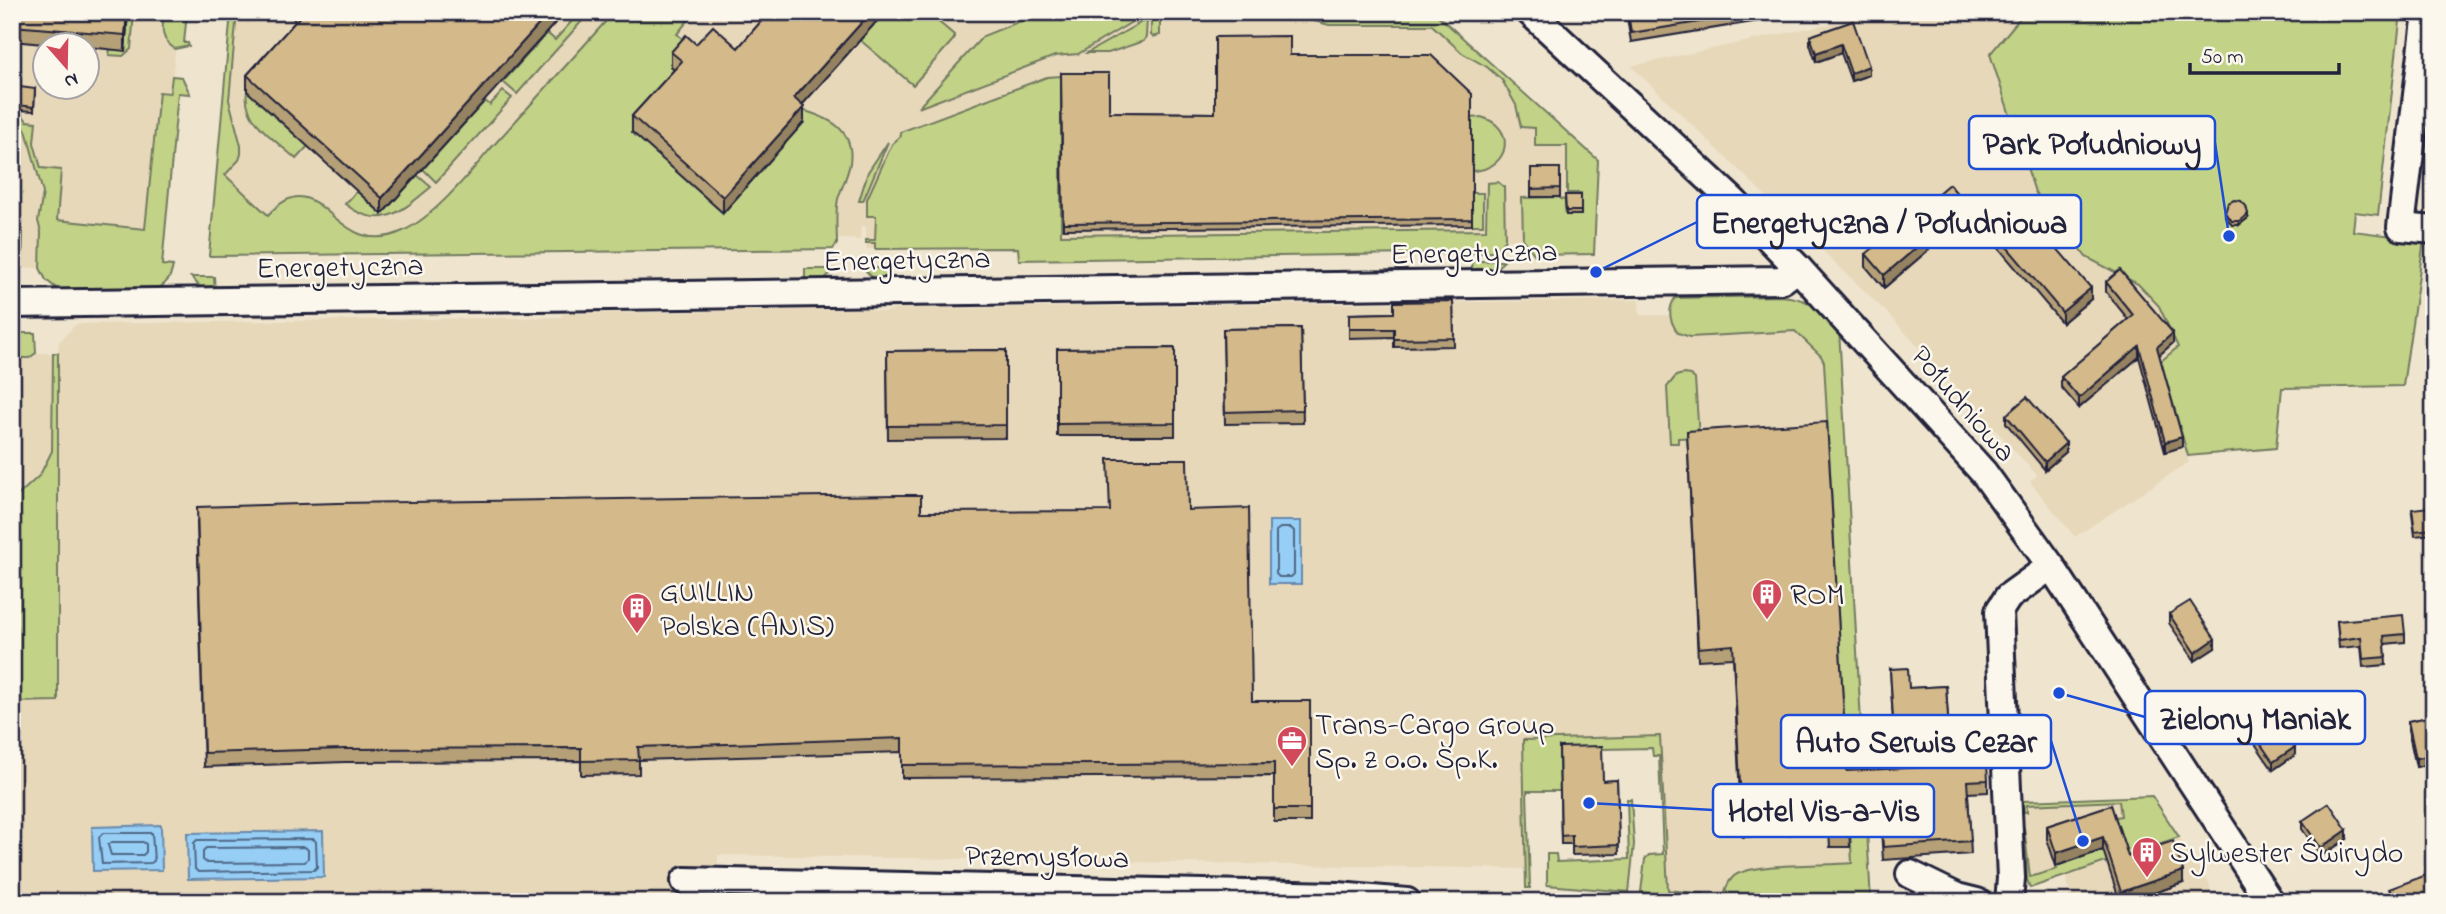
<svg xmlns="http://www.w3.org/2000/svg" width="2446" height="914" viewBox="0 0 2446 914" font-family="'Indie Flower',sans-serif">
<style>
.built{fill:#e7d8ba;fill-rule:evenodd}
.green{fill:#c2d387;stroke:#727a61;stroke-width:2}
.water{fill:#96cef6;stroke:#6889ab;stroke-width:2}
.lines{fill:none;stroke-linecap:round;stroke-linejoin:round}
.shore{stroke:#506786;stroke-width:2}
.minor-casing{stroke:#22223b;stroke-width:32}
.minor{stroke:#fbf7ec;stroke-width:26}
.wall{fill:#b6a077;stroke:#22223b;stroke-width:2}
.shaded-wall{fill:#948261;stroke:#22223b;stroke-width:2}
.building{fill:#d4ba8a;stroke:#22223b;stroke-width:2}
.labels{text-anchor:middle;stroke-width:5;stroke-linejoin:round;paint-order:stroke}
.street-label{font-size:30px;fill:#22223b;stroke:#fbf7ec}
.poi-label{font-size:30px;fill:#22223b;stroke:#fbf7ec;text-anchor:start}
.leader{fill:none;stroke:#1d4ed8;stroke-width:2.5}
.callout-dot{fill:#1d4ed8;stroke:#fbf7ec;stroke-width:2.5}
.callout{fill:#fbf7ec;stroke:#1d4ed8;stroke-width:2.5}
.callout-label{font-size:32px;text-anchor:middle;font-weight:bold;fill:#22223b}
</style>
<rect width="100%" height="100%" fill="#efe5cf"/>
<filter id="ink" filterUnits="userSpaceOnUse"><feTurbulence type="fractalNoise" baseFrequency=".0143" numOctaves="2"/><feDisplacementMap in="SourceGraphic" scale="14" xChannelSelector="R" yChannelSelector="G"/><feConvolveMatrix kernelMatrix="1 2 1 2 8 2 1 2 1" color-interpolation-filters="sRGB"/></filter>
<g filter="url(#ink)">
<g class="built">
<path d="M12,12h167l-25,256h-135l1,-33 -8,-30zM46,46h42v42h-42z"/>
<polygon points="231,12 1434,12 1598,160 1594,254 1535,255 1522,240 1505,240 1495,251 1486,253 1019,260 1018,248 866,249 866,227 861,226 860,240 838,239 833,249 209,256"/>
<polygon points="1884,12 2025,12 1991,54 2035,192 2086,257 2138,284 2159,306 2178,347 2161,361 2189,462 2075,537 2030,482 2037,475 1884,310 1631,66"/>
<polygon points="1639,300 1640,315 1674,315 1735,302 1839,342 1871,902 1790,902 1668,890 1660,736 1523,740 1525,869 718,855 717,902 12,902 12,353 58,353 59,342 76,324 561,317 562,314 865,309 883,312 898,309"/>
<polygon points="2152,796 2210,885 2211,902 2070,902 2067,876 2030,888 2027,879 2023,801"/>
</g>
<g class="green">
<polygon points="128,12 134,12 131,49 123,56 109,55 110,49 125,50"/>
<path d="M164,12h23l-3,31h4l1,3 -14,3c-15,-10 -13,-20 -11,-37z"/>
<path d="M231,12h6l-8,88 12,46v8l-2,6 -14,15 43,40c54,-59 65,49 135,16 31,-14 67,-58 89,-84 41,-45 82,-90 122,-135h81l-18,22 24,21 -19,22 40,135 81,-90 -4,-13c27,8 56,18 51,54 -2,12 -9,26 -12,36 -3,13 -1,32 -1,45l-4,5 -624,7z"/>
<polygon points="580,12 590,12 517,94 503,82 547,33 555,40"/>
<polygon points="885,12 927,12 954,35 954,39 913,85 860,40"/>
<polygon points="1043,12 1074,12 1079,16 1082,12 1147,13 1078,54 1055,56 918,108 983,36"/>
<polygon points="1151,12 1160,12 1160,35 1153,37 1151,35"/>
<polygon points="1245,12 1434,12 1598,160 1594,254 1535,255 1523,240 1522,198 1560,197 1560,199 1565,200 1566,215 1581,215 1581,193 1567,193 1567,146 1535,146 1535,128 1521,127 1516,105 1502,80 1487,67 1462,53 1432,25 1329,25 1296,16 1245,16"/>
<polygon points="2025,12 2401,12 2378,215 2355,212 2353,231 2424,240 2403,386 2282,388 2276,448 2188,456 2161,361 2178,347 2159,306 2138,284 2086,257 2035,192 1990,54"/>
<polygon points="1147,19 1146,36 1144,41 1108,53 1087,53"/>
<path d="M172,76l10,1 8,17 -12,-1 -16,172 11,1c-3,16 -10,21 -24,26l-89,-1 -14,-11 -6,-12 1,-36 -3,-11 5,-28 -17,-63 -14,-16v-35l9,1 -3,30 9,11 9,1 -2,21 7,25 20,2 -4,50 88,9 14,-137 11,1z"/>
<polygon points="1061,76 1061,235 1486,230 1487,183 1498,182 1504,187 1505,240 1495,251 1486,253 1019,260 1018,248 875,249 875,243 866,243 866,240 875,240 876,216 867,216 867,199 892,144 901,136 900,132 1047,77"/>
<path d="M247,91l61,55 -12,13c-19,-18 -54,-38 -49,-68z"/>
<polygon points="503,91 512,98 436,182 423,169 485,101 490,105"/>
<path d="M1481,117c35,9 31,52 -9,54v-53z"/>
<polygon points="888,142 863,201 859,201 868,172"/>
<path d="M417,175l14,12c-29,24 -50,45 -86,17l12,-13 25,23z"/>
<polygon points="12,193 23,234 22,268 19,268 20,235 12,205"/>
<rect x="1472" y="193" width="11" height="32"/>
<polygon points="1472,261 1504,261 1492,272 1472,276"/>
<polygon points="863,268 888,268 889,283 875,280"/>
<polygon points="805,269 835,269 822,281 805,285"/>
<polygon points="191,277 214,277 215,291 202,289"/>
<path d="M1781,296c30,2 38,14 58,33l32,573h-148c1,-9 3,-18 10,-25 16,-15 94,-11 119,-14l-28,-501 -3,-6 -26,-25 -105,6 -12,-4c-9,-12 -11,-23 -3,-35z"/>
<polygon points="12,333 35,333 36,353 29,358 12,358"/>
<polygon points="53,353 58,353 58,701 12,702 12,501 40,475 52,451"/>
<polygon points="1683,374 1690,375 1695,379 1699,437 1678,438 1678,443 1670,443 1667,387 1676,376"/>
<polygon points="1660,736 1668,890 1704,894 1703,902 1671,902 1665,895 1641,892 1645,859 1649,855 1663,854 1659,756 1653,756 1652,748 1602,749 1560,755 1560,791 1527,791 1530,888 1526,888 1523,740"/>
<polygon points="2152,796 2179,837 2030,888 2027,879 2024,827 2030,877 2057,869 2056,866 2119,844 2111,818 2121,816 2119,801 2027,805 2027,812 2024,812 2023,801"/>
<polygon points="1627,799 1631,799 1634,844 1629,892 1547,885 1547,854 1556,854 1557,862 1629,859"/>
</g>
<g class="water">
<rect x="1269" y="521" width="32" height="63"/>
<polygon points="161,825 162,870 93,871 92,827"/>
<polygon points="323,831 324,877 188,879 187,833"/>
</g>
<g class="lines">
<g class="shore">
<polygon points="1280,528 1291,528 1294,531 1294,574 1291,577 1279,577 1276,574 1276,531"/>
<polygon points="103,833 152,833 154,861 151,863 102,864 99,837"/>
<polygon points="314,839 316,842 317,867 314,870 198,872 195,869 194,843 197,840"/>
<polygon points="112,842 143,842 146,844 146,852 143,855 111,855 108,845"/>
<polygon points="305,847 308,850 308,858 305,862 207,863 203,860 203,851 206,848"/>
</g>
<g class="minor-casing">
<g id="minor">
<polyline points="1530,12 1733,201 1798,268 1984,473 2051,566 2270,902"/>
<polyline points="2427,12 2401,227 2434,230"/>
<polyline points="12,304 1782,280 1798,268"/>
<polyline points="1910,874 1957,897 1977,902"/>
<polyline points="685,881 1338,896 1407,902"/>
<polyline points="2009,902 2011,878 1999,611 2008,597 2051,566"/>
</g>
</g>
<use href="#minor" class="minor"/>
</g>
<g class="wall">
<polygon points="13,12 128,12 125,51 88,47 88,46 65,46 12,41"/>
<polygon points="286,12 565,12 382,214 247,91 247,75 296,21"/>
<polygon points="762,12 885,12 802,105 804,122 723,213 632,132 632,116 674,70 671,67 671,52 696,44 738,48 766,16"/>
<polygon points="1626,12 1813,12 1631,42"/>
<polygon points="1853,21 1869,75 1851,81 1841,53 1816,62 1810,44 1810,36"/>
<polygon points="1290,55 1472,94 1472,225 1063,229 1061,73 1109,112 1215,113"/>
<polygon points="35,89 34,111 18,110 18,105"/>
<rect x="1531" y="168" width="29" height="29"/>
<polygon points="1565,195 1581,195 1581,215 1566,215"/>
<polygon points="2225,213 2248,218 2239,225 2232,225 2225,217"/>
<polygon points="1967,217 1884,288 1866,267 1866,254"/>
<polygon points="1991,228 2091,299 2062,323 1991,239"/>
<polygon points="2106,282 2173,343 2159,355 2182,447 2165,452 2139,357 2079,408 2061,387 2061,377 2128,319 2106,292"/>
<polygon points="1453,301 1454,346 1394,347 1394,337 1349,338 1349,314 1394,313"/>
<polygon points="1301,328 1303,423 1225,424 1223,329"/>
<polygon points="1175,348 1175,436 1057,436 1057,349"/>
<polygon points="1006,350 1006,438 888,439 887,351"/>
<polygon points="2006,415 2066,452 2045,470 2006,423"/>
<polygon points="1687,431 1847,771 1988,780 1988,792 1968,793 1971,854 1883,860 1879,798 1848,800 1850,847 1830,847 1829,832 1742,837 1733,658 1698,660"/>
<polygon points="921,512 1252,701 1310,701 1310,822 1274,822 1274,776 902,778 902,752 639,760 639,774 581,775 581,761 345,762 204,767 197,521"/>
<polygon points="2412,513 2432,529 2432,534 2415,536"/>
<polygon points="2169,614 2215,648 2195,661 2169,623"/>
<polygon points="2337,621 2405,634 2405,642 2385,644 2386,665 2363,667 2361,646 2339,648"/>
<polygon points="1890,669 1909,688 1946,686 1949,736 1894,740"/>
<polygon points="2434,716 2434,763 2416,767 2408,730 2408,721"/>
<polygon points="2249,727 2295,755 2273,770 2249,735"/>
<polygon points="1559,747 1603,781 1617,780 1619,854 1572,855 1572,844 1561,844"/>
<polygon points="2111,805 2128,856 2183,883 2128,902 2120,902 2103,850 2056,866 2047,839 2047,826"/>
<polygon points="2302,821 2347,839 2321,856 2302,829"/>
</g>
<g class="shaded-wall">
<polygon points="127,12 128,12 125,51 125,35"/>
<polygon points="550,12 565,12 382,214 382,198"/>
<polygon points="871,12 885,12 794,114 794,98"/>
<polygon points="1841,44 1841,53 1816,62 1816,53"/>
<polygon points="1869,66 1869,75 1851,81 1851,73"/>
<polygon points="804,107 804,122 723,213 723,197"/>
<polygon points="1967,205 1967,217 1884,288 1884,275"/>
<polygon points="2248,214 2248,218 2239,225 2239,221"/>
<polygon points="2091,288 2091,299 2062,323 2062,312"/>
<polygon points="2173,333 2173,343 2157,357 2157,347"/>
<polygon points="2139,346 2139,357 2079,408 2079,398"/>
<polygon points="2182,437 2182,447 2165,452 2165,442"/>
<polygon points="2066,443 2066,452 2045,470 2045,462"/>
<polygon points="2215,639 2215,648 2195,661 2195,653"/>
<polygon points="2295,747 2295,755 2273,770 2273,762"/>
<polygon points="2434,755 2434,763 2416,767 2416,758"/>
<polygon points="2347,830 2347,839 2321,856 2321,848"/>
<polygon points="2103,837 2103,850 2056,866 2056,853"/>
<polygon points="2183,871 2183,883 2128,902 2121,902 2121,892"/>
</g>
<g class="building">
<polygon points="13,12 127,12 125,35 12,26"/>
<polygon points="304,12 550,12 382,198 247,75"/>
<polygon points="769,12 871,12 794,98 804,107 723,197 632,116 682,61 671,52 686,35 696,44 713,26 738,48"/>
<polygon points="1628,12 1761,12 1631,33"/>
<polygon points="1853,21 1869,66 1851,73 1841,44 1816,53 1810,36"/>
<polygon points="1290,36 1290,55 1431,55 1472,94 1472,219 1063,223 1061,73 1109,73 1109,112 1215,113 1215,37"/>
<polygon points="20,87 35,89 34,107 18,105"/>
<polygon points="1531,168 1560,168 1560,188 1531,189"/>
<polygon points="1949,184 1967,205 1884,275 1866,254"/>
<polygon points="1565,195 1581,195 1581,211 1566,211"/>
<polygon points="2234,200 2241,201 2246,206 2248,214 2239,221 2232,221 2225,213 2228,203"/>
<polygon points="2019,204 2091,288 2062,312 1991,228"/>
<polygon points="2120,270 2173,333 2157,347 2182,437 2165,442 2139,346 2079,398 2061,377 2133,315 2106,282"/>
<polygon points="1453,301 1454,338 1394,339 1394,329 1349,329 1349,314 1394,313 1394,302"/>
<polygon points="1301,328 1303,410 1225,412 1223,329"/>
<polygon points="1175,348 1175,423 1057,424 1057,349"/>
<polygon points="1006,350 1006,425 888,426 887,351"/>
<polygon points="2027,397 2066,443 2045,462 2006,415"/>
<polygon points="1827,422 1847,771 1987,764 1988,780 1967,781 1971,841 1883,847 1879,785 1848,787 1850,834 1830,834 1829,820 1742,824 1733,645 1698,648 1687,431"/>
<polygon points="1108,459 1187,459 1188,510 1249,508 1252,701 1310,701 1310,809 1274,809 1274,763 902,765 902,738 638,747 639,760 581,761 581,748 345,749 204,753 197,507 338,503 899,495 921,495 921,512 1110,511"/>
<polygon points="2429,507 2432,529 2415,531 2412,509"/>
<polygon points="2190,601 2215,639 2195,653 2169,614"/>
<polygon points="2403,615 2405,634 2384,636 2386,657 2363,659 2361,637 2339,640 2337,621"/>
<polygon points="1908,668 1909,688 1946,686 1949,732 1894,735 1890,669"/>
<polygon points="2271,712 2295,747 2273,762 2249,727"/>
<polygon points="2434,716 2434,755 2416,758 2408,721"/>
<polygon points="1602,746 1603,781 1617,780 1619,845 1572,847 1572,835 1561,836 1559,747"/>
<polygon points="2329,803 2347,830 2321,848 2302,821"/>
<polygon points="2111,805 2128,856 2173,841 2183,871 2121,892 2103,837 2056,853 2047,826"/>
<polygon points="2429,874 2434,887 2434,902 2381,902 2393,897 2389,889"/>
<polygon points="2350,898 2353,902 2344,902"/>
</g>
</g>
<defs>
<g id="building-pin" transform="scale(1.575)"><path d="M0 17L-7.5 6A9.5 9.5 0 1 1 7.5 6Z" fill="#d1495b" stroke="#fbf7ec"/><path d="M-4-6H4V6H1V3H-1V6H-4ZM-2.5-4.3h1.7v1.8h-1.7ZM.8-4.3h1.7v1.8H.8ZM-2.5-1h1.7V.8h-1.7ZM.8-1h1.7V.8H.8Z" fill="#fff"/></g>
<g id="office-pin" transform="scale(1.575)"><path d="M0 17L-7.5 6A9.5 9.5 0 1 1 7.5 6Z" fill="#d1495b" stroke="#fbf7ec"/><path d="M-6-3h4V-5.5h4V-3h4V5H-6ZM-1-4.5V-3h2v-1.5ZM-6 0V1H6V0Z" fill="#fff"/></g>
</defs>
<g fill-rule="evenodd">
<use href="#building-pin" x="1767" y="594"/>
<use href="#building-pin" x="637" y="608"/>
<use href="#office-pin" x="1292" y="741"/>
<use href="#building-pin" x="2147" y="852"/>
</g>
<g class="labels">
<g class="street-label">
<text transform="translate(1474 252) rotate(-1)" y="10">Energetyczna</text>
<text transform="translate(907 259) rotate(-1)" y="10">Energetyczna</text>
<text transform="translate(340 266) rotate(-1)" y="10">Energetyczna</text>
<text transform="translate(1964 403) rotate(49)" y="10">Południowa</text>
<text transform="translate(1047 856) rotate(1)" y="10">Przemysłowa</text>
</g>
<g class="poi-label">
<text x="660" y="601">GUILLIN<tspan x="660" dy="34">Polska (ANIS)</tspan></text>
<text x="1790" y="604">ROM</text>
<text x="1315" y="734">Trans-Cargo Group<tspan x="1315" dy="34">Sp. z o.o. Sp.K.</tspan></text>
<text x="2170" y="862">Sylwester Świrydo</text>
</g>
</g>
<path class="leader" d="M2229 236L2215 143M1596 272L1697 222M2059 693L2145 717M2083 841L2051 741M1589 803L1713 810"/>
<g class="callout-dot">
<circle cx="2229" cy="236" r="7"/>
<circle cx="1596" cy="272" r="7"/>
<circle cx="2059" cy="693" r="7"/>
<circle cx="2083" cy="841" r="7"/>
<circle cx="1589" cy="803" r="7"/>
</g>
<g class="callout">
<rect x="1969" y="116" width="246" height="53" rx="7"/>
<rect x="1697" y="195" width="384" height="53" rx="7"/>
<rect x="2145" y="691" width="220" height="53" rx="7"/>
<rect x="1781" y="715" width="270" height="53" rx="7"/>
<rect x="1713" y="784" width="221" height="53" rx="7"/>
</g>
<g class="callout-label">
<text x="2092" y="154">Park Południowy</text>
<text x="1889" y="233">Energetyczna / Południowa</text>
<text x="2255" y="729">Zielony Maniak</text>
<text x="1916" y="752">Auto Serwis Cezar</text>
<text x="1824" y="821">Hotel Vis-a-Vis</text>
</g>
<rect width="2446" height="914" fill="none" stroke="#fbf7ec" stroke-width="42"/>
<rect x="21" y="21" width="2404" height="872" fill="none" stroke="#22223b" stroke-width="2.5" filter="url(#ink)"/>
<g transform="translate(66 66) rotate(160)"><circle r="33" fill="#fbf7ec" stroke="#a4a2a5" stroke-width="2"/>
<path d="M0-5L12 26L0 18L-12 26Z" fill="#d1495b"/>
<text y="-10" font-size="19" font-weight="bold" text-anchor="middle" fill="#22223b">N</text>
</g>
<path d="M2190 63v10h149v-10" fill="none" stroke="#22223b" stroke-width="3.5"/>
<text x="2201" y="63" font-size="21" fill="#22223b" stroke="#fbf7ec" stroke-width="5" paint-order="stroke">50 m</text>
</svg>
